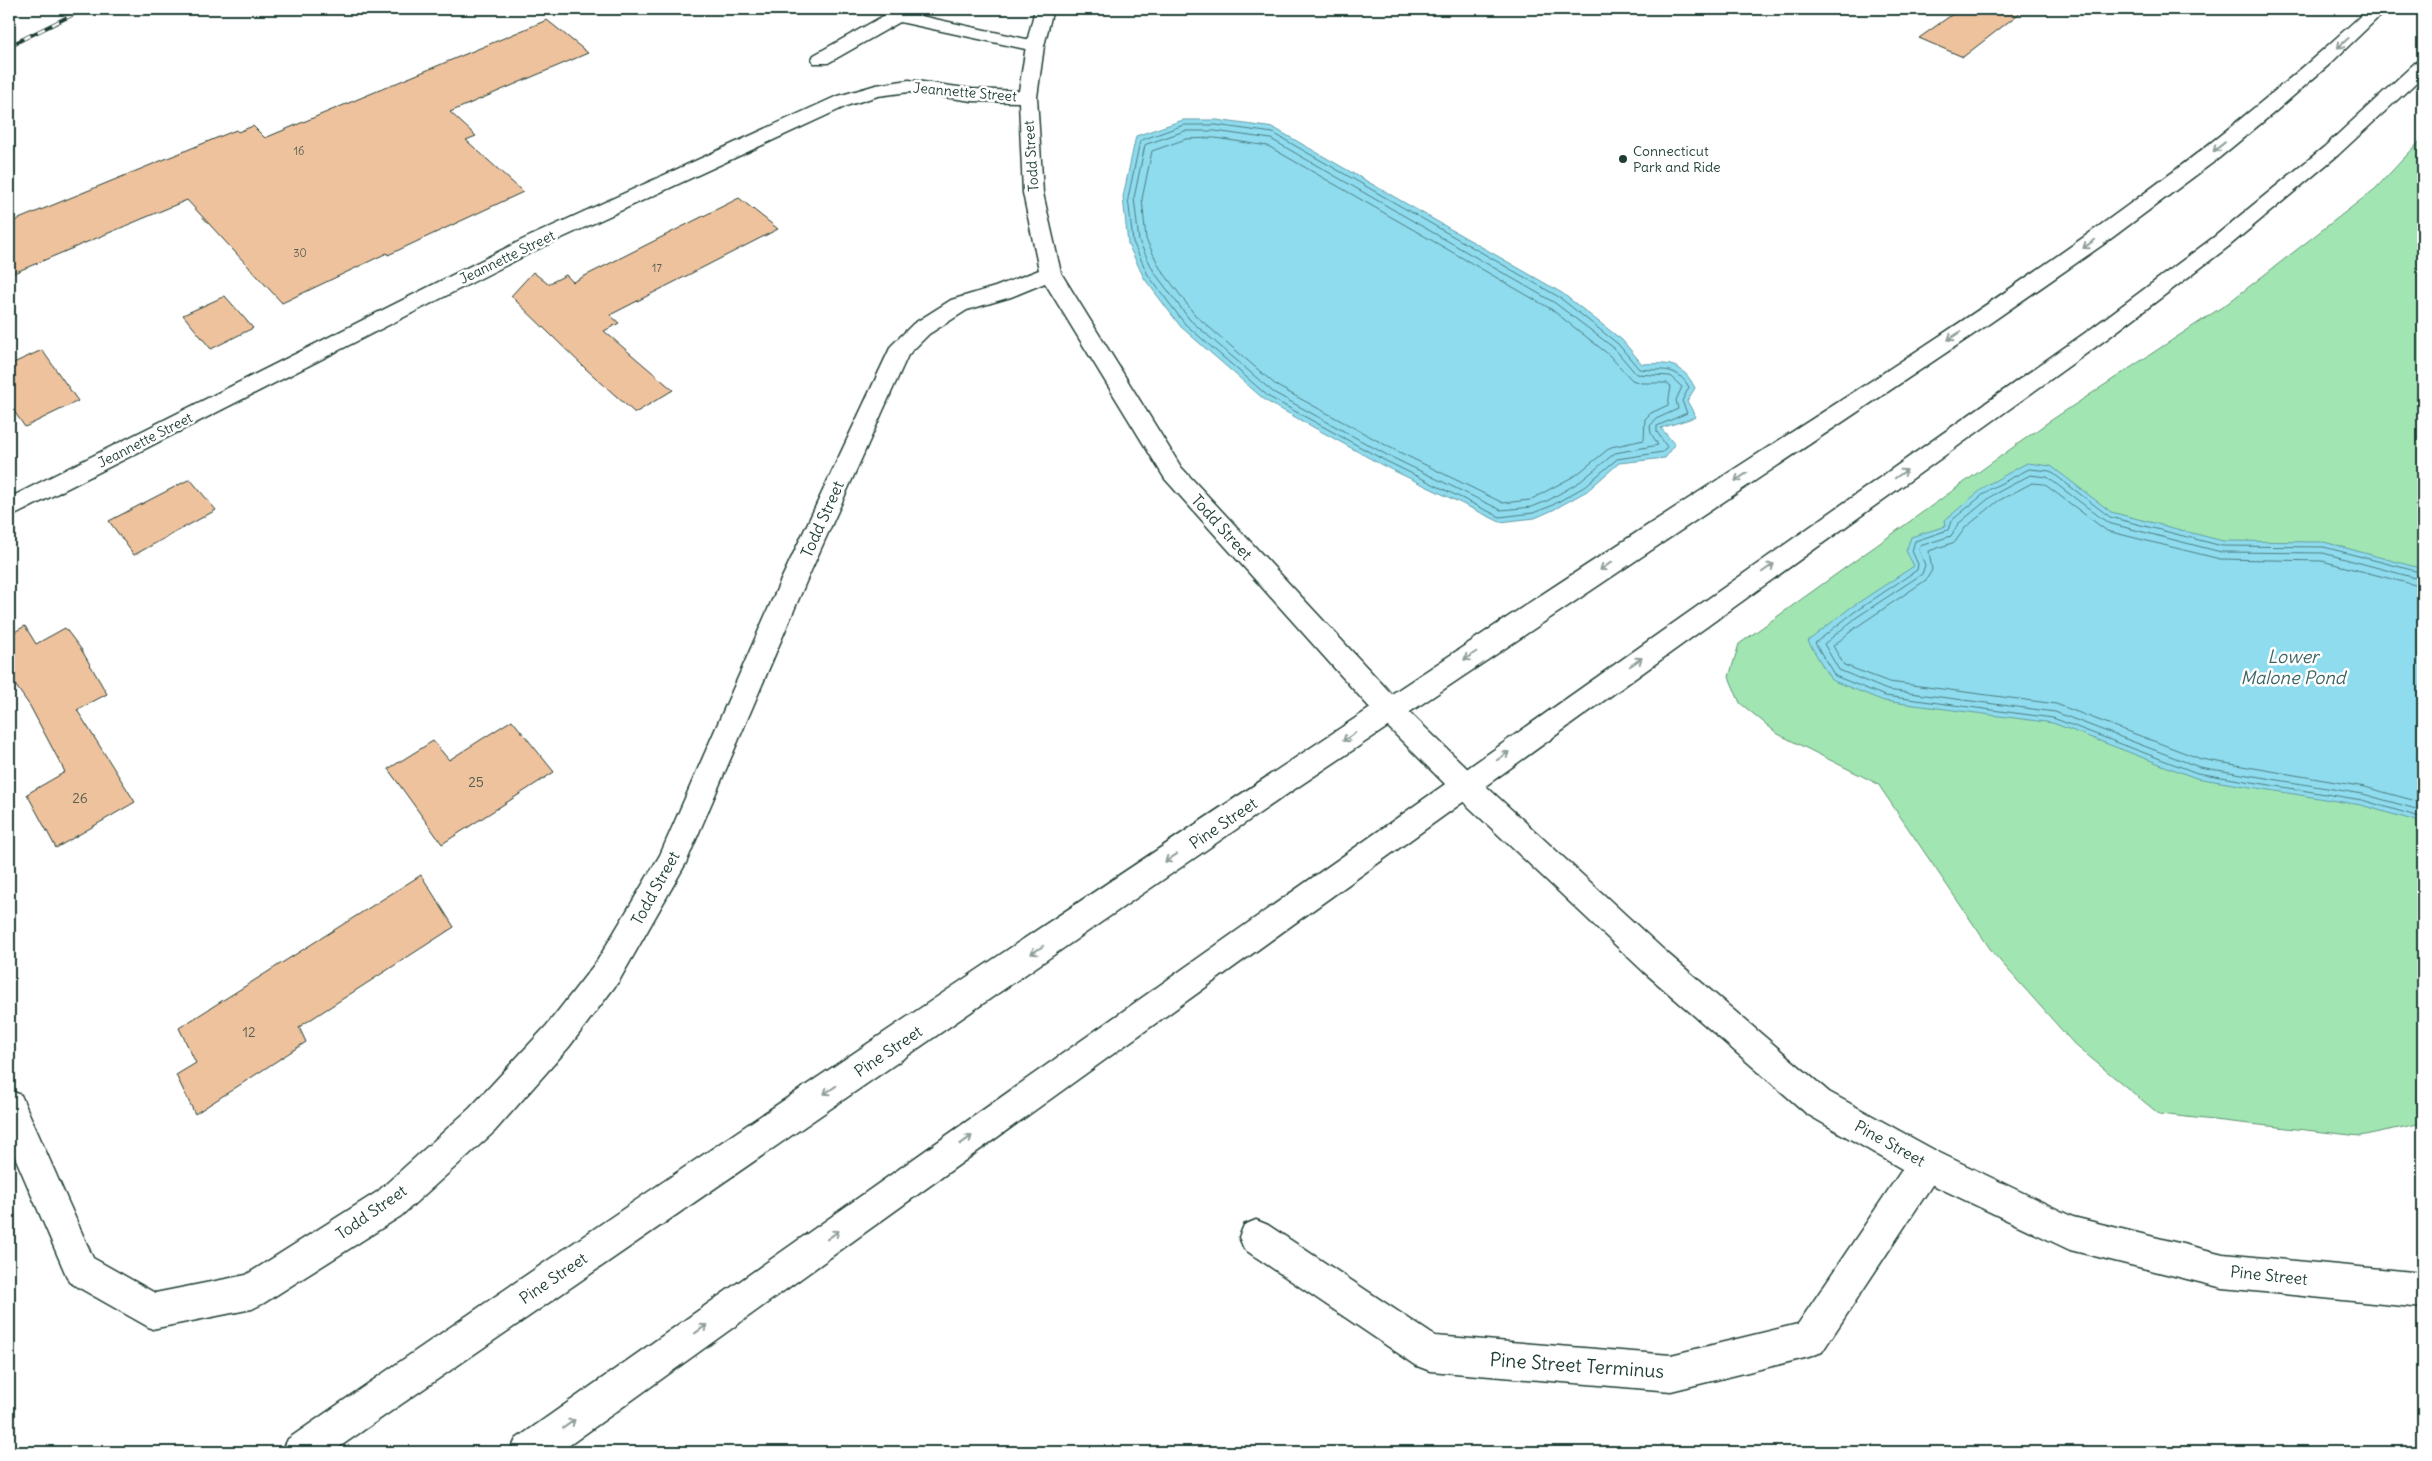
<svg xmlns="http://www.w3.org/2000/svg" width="2432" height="1461" viewBox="0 0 2432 1461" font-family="Delius,sans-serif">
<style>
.green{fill:#a1e6b2;stroke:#609273}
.water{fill:#8fdcef;stroke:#629ca4}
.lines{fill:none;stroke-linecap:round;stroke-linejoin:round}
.shore{stroke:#4c7d7f;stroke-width:1}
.building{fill:#efc29e;stroke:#1f3d34}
.lane-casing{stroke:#1f3d34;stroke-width:3}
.street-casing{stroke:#1f3d34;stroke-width:3}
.secondary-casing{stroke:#1f3d34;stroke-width:3}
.highway-casing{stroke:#1f3d34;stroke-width:3}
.lane{fill:#fff;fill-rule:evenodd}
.street{fill:#fff;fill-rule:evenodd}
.secondary{fill:#fff;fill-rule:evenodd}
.highway{fill:#fff;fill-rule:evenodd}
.rail-casing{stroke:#1f3d34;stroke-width:4}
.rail{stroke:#fff;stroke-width:2.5;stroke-dasharray:8;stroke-linecap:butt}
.oneway{stroke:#8f9e9a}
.poi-dot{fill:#1f3d34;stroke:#fff;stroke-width:2}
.labels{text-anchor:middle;stroke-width:5;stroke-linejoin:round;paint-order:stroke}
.far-number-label{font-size:11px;fill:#535e4e}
.far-street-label{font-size:14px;fill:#1f3d34;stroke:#fff}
.far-poi-label{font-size:14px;fill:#1f3d34;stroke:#fff;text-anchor:start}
.number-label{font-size:14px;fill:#535e4e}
.street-label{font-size:16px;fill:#1f3d34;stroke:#fff}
.water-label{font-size:18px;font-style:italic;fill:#3b6563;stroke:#fff}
.near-street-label{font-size:19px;fill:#1f3d34;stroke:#fff}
</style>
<rect width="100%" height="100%" fill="#fff"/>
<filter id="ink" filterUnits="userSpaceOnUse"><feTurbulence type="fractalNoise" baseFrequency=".02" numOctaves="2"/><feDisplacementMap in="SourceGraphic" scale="10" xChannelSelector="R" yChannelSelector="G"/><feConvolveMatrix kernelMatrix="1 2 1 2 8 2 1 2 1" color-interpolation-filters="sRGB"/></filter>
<g filter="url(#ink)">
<polygon class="green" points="2423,138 2423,1123 2360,1136 2159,1114 2075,1045 1993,953 1878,784 1778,734 1740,703 1729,677 1739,644 2047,423 2228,303 2375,189"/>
<g class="water">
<path d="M1183,120h33l58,8 288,165 60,47 20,24c26,-1 40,-2 53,24l-8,13 9,16 -35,11 14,17 -10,13 -46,5 -32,28 -34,19 -18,8 -35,4 -118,-57 -116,-64 -85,-74 -37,-49 -16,-34 -5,-47 13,-61z"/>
<polygon points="2027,463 2051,466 2111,512 2223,541 2324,542 2423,569 2423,823 2361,805 2196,778 2053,723 1884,701 1831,680 1808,641 1850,608 1914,566 1906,551 1911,537 1946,526 1945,520 1987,485"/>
</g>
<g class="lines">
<g class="shore">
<path d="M1184,125h32l57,8 286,164 59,47 21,25c23,3 36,-5 50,18l-7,14 5,12 -30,13v6l10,15 -4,5 -46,7 -33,28 -33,19 -18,7 -33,4 -116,-57 -115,-63 -84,-73 -37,-49 -15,-33 -5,-44 12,-57z"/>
<polygon points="1185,131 1215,131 1271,139 1555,303 1614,348 1636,374 1670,376 1682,387 1676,400 1678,409 1656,419 1650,426 1651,433 1658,445 1615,453 1581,481 1549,500 1532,507 1501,510 1387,455 1273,392 1190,320 1154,272 1139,241 1134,198 1145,145"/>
<polygon points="1215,138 1268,146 1551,309 1608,354 1632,380 1641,383 1667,383 1671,386 1668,405 1651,413 1645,419 1644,440 1611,447 1576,475 1530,500 1503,503 1391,448 1277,386 1195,315 1160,268 1146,239 1142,199 1152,151 1186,139"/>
<polyline points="2423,573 2324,547 2222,546 2110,517 2050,471 2029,469 1990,489 1951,521 1948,530 1915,541 1912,551 1918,564 1917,570 1853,613 1815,643 1835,676 1885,696 2053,718 2197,773 2362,800 2423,818"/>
<polyline points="2423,580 2323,553 2221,552 2108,523 2047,477 2030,475 1993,495 1958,524 1951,536 1920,546 1919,550 1925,565 1922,574 1857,617 1824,644 1839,670 1887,690 2055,712 2199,767 2363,794 2423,811"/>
<polyline points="2423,587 2322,561 2220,559 2107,531 2044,484 2032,483 1998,501 1965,528 1955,542 1929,551 1932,570 1926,580 1855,628 1833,646 1844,665 1889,682 2056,704 2201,759 2365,787 2423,803"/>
</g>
</g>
<g class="building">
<polygon points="1960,9 2025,9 1963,57 1919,38"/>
<polygon points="547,20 588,53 450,112 476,136 466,140 523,192 388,255 387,253 282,303 187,200 9,275 9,223 236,130 238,132 253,126 265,138"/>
<polygon points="739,198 778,229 610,315 619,323 604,331 673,390 635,413 586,369 511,296 533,272 548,284 566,275 573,282"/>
<polygon points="225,296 253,328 211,349 183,315"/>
<polygon points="42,350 78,401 25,427 9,404 9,365"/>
<polygon points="190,479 216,510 134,555 109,521"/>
<polygon points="25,626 36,644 65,628 81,649 107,694 77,710 135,802 56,848 27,794 65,772 30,706 9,676 9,635"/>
<polygon points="512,720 554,772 442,844 388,769 433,741 449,760"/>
<polygon points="421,875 454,927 299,1027 306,1042 195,1114 176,1075 196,1063 179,1028"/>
</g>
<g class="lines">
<g class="lane-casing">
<polygon id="lane" points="879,9 917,9 912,14 1035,41 1041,42 1044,46 1041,50 1035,51 900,22 828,63 814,63 812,59 814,55 885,15"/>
</g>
<g class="street-casing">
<g id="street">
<polygon points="1035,9 1053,9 1044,46 1037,97 1043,193 1061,273 1181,467 1399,702 1403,710 1399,718 1389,721 1379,718 1165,479 1045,283 1011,297 967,310 929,334 908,355 806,582 686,863 619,981 569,1047 494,1132 401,1216 264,1303 252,1309 152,1329 69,1282 9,1143 9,1090 21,1095 93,1258 155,1293 246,1275 377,1192 470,1108 547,1025 597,961 660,855 780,582 891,346 913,324 951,300 995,287 1039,270 1023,193 1019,102 972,101 909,92 878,96 849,105 538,249 9,518 9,498 524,239 835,97 876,85 909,80 972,89 1019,91 1026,46"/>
<polygon points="1926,1147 1938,1152 1943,1164 1938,1176 1822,1352 1809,1357 1671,1391 1430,1371 1417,1366 1244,1249 1239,1237 1244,1225 1256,1220 1268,1225 1435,1336 1671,1355 1798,1324 1914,1152"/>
</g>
</g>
<g class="secondary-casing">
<polygon id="secondary" points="1389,699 1399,702 1474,775 1666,952 1829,1092 1938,1152 2073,1217 2223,1254 2423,1273 2423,1308 2223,1288 2070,1250 1914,1176 1807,1114 1644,972 1454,793 1379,718 1375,710 1379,702"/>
</g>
<g class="highway-casing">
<g id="highway">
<path d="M2368,9h19l-56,54 -55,48 -57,47 -118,88 -121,84 -697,467 -951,655h-50l6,-13c414,-287 833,-566 1253,-844 109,-72 220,-143 330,-214 175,-114 344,-230 497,-372z"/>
<polygon points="2423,60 2423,76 2338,155 2228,247 2108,338 560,1452 510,1452 516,1439 2092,328 2214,237 2324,147 2416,62"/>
</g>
</g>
<use href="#lane" class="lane"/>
<use href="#street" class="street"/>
<use href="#secondary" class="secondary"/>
<use href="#highway" class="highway"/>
<g class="rail-casing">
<polyline id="rail" points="9,46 84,9"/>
</g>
<use href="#rail" class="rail"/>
</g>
<defs><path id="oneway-shaft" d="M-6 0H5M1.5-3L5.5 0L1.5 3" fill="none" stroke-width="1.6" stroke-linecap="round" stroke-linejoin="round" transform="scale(1.25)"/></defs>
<g class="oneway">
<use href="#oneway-shaft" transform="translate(2343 43) rotate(138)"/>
<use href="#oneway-shaft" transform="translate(2219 147) rotate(142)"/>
<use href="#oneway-shaft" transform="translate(2089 244) rotate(145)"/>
<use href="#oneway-shaft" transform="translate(1954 336) rotate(147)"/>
<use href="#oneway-shaft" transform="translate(1901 474) rotate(-35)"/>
<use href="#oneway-shaft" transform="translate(1741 477) rotate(146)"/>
<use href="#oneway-shaft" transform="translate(1606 566) rotate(146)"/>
<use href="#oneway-shaft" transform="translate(1768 568) rotate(-35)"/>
<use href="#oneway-shaft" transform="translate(1470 656) rotate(147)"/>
<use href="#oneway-shaft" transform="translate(1636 662) rotate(-35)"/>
<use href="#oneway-shaft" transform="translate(1349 737) rotate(146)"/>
<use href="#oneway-shaft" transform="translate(1503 756) rotate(-35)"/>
<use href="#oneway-shaft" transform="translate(1171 858) rotate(146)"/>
<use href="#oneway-shaft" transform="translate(1037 950) rotate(146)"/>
<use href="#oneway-shaft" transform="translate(830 1090) rotate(146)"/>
<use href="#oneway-shaft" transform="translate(966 1140) rotate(-36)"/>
<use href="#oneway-shaft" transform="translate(833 1235) rotate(-36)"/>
<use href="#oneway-shaft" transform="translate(701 1329) rotate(-36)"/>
<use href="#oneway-shaft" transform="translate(569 1424) rotate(-36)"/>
</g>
</g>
<circle class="poi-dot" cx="1623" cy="159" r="5"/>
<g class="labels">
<g class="far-number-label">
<text x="299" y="155">16</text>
<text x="300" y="257">30</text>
<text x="657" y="272">17</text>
</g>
<g class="far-street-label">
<text transform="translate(965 92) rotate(5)" y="5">Jeannette Street</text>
<text transform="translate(1031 156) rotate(-94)" y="5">Todd Street</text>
<text transform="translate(507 257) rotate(-26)" y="5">Jeannette Street</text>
<text transform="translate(145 440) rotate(-27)" y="5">Jeannette Street</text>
</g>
<g class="far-poi-label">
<text x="1633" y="156">Connecticut<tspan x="1633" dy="16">Park and Ride</tspan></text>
</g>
<g class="number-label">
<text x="476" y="787">25</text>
<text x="80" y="803">26</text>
<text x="249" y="1037">12</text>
</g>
<g class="street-label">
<text transform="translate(822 519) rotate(-66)" y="6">Todd Street</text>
<text transform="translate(1222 527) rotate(48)" y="6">Todd Street</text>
<text transform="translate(1223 823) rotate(-34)" y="6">Pine Street</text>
<text transform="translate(655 888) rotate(-61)" y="6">Todd Street</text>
<text transform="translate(888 1051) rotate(-34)" y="6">Pine Street</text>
<text transform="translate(1890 1143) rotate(29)" y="6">Pine Street</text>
<text transform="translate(371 1212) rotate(-35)" y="6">Todd Street</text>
<text transform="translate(2269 1275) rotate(6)" y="6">Pine Street</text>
<text transform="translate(553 1278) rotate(-34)" y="6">Pine Street</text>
</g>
<g class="water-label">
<text x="2293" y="663">Lower<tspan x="2293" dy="21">Malone Pond</tspan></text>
</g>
<g class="near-street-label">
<text transform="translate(1577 1365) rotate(4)" y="7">Pine Street Terminus</text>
</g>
</g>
<rect width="2432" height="1461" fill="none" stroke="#fff" stroke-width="30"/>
<rect x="15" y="15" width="2402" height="1431" fill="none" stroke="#1f3d34" stroke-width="2" filter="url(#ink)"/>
</svg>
